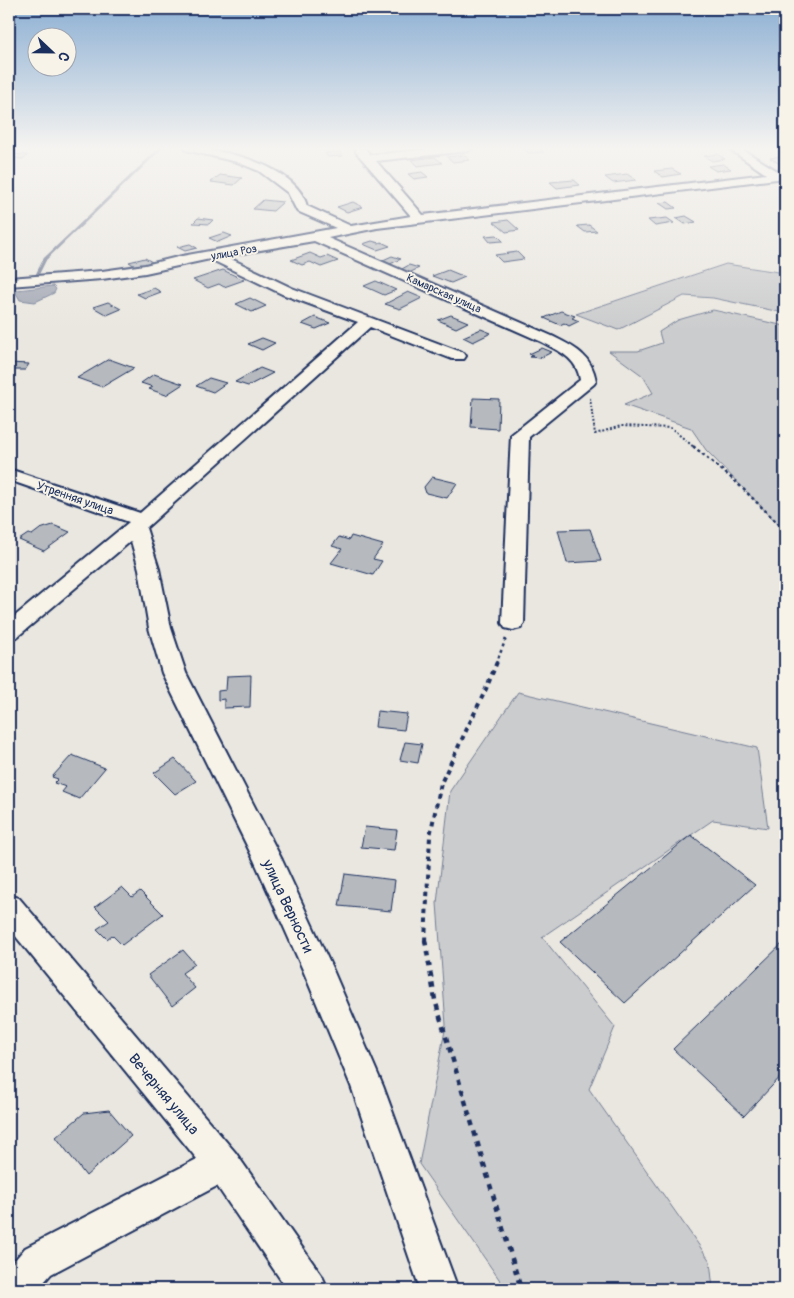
<svg xmlns="http://www.w3.org/2000/svg" width="794" height="1298" viewBox="0 0 794 1298" font-family="Pangolin,sans-serif">
<style>
.green{fill:#cbcccd;stroke:#737e96}
.water{fill:#a3a8b4;stroke:#6d7892}
.lines{fill:none;stroke-linecap:round;stroke-linejoin:round}
.stream{stroke:#6d7892;stroke-width:3}
.building{fill:#b6babf;stroke:#1b2f5e}
.minor-casing{stroke:#1b2f5e;stroke-width:4}
.path-far3{stroke:#1b2f5e;stroke-width:2;stroke-dasharray:2 2;stroke-linecap:butt}
.path-far2{stroke:#1b2f5e;stroke-width:2.5;stroke-dasharray:3 3;stroke-linecap:butt}
.path-far1{stroke:#1b2f5e;stroke-width:4;stroke-dasharray:4.5 4.5;stroke-linecap:butt}
.path{stroke:#1b2f5e;stroke-width:4.5;stroke-dasharray:5.5 5.5;stroke-linecap:butt}
.minor{fill:#f7f3e8;fill-rule:evenodd}
.labels{text-anchor:middle;stroke-width:4;stroke-linejoin:round;paint-order:stroke}
.far-street-label{font-size:11px;fill:#1b2f5e;stroke:#f7f3e8}
.street-label{font-size:12px;fill:#1b2f5e;stroke:#f7f3e8}
.near-street-label{font-size:15px;fill:#1b2f5e;stroke:#f7f3e8}
</style>
<rect width="100%" height="100%" fill="#eae7e0"/>
<filter id="ink" filterUnits="userSpaceOnUse"><feTurbulence type="fractalNoise" baseFrequency=".02" numOctaves="2"/><feDisplacementMap in="SourceGraphic" scale="10" xChannelSelector="R" yChannelSelector="G"/><feConvolveMatrix kernelMatrix="1 2 1 2 8 2 1 2 1" color-interpolation-filters="sRGB"/></filter>
<g filter="url(#ink)">
<g class="green">
<polygon points="726,264 785,273 785,313 713,298 684,296 618,330 576,314"/>
<polygon points="713,310 785,326 785,531 706,450 691,428 624,405 653,393 643,376 609,351 638,351 662,343 659,332 678,320"/>
<polygon points="518,692 757,748 768,828 713,820 542,937 615,1027 589,1089 710,1261 713,1289 506,1289 419,1164 446,1025 437,903 450,791"/>
</g>
<polygon class="water" points="53,286 56,289 54,293 35,302 20,300 16,293 17,290"/>
<g class="lines">
<polyline class="stream" points="37,275 45,259 161,148"/>
</g>
<g class="building">
<polygon points="539,148 544,152 529,153 523,149"/>
<polygon points="340,152 343,156 328,157 325,153"/>
<polygon points="10,154 28,155 24,159 9,158"/>
<polygon points="717,154 725,159 712,161 704,156"/>
<polygon points="464,155 470,160 453,162 447,157"/>
<polygon points="780,156 785,159 785,163 780,164 770,158"/>
<polygon points="435,157 442,163 417,166 411,160"/>
<polygon points="723,164 731,169 716,171 708,166"/>
<polygon points="672,169 681,174 663,177 654,171"/>
<polygon points="422,172 428,177 414,179 408,174"/>
<polygon points="627,174 636,180 613,183 605,177"/>
<polygon points="220,175 242,178 234,185 211,182"/>
<polygon points="574,180 580,185 557,188 550,182"/>
<polygon points="263,200 283,202 273,211 253,209"/>
<polygon points="353,202 363,207 347,212 337,207"/>
<polygon points="668,202 676,208 668,209 659,203"/>
<polygon points="686,216 696,222 685,224 676,218"/>
<polygon points="198,218 213,220 209,224 193,223"/>
<polygon points="667,218 674,223 655,226 648,220"/>
<polygon points="508,220 519,230 506,232 494,222"/>
<polygon points="589,225 597,231 585,232 577,226"/>
<polygon points="224,233 232,236 218,242 209,238"/>
<polygon points="497,235 503,241 490,242 485,236"/>
<polygon points="372,241 379,243 381,242 390,246 377,250 363,244"/>
<polygon points="190,244 197,248 185,251 177,247"/>
<polygon points="517,252 524,259 502,262 495,255"/>
<polygon points="310,253 321,258 327,256 338,261 321,267 310,262 302,265 291,260"/>
<polygon points="392,256 401,259 390,264 383,260"/>
<polygon points="145,258 154,263 138,268 129,262"/>
<polygon points="409,265 419,268 409,273 400,270"/>
<polygon points="223,270 244,280 224,287 219,284 208,288 193,280"/>
<polygon points="448,270 465,277 451,283 432,276"/>
<polygon points="376,281 396,290 384,295 364,286"/>
<polygon points="154,288 161,292 145,298 137,294"/>
<polygon points="408,292 422,298 400,309 385,304"/>
<polygon points="250,298 266,306 252,312 236,304"/>
<polygon points="108,302 121,309 107,315 93,307"/>
<polygon points="561,311 575,316 572,318 579,321 569,326 564,323 560,325 544,318"/>
<polygon points="451,315 468,322 456,328 438,320"/>
<polygon points="315,317 330,323 316,329 302,324"/>
<polygon points="481,329 491,333 473,342 463,337"/>
<polygon points="262,338 275,343 262,350 248,344"/>
<polygon points="542,348 552,352 540,358 530,357 533,355 529,354"/>
<polygon points="109,359 134,368 102,387 77,378"/>
<polygon points="9,363 29,364 25,370 9,370"/>
<polygon points="260,368 273,373 248,386 235,382"/>
<polygon points="154,374 183,384 166,395 149,389 153,387 141,383"/>
<polygon points="209,378 226,383 213,392 196,386"/>
<polygon points="473,398 499,399 498,429 471,427"/>
<polygon points="432,477 457,483 447,498 426,493 424,487"/>
<polygon points="53,525 70,532 44,551 19,540 28,534 32,535 40,529"/>
<polygon points="590,529 601,561 567,563 558,530"/>
<polygon points="351,536 383,545 373,559 382,561 373,575 331,563 342,549 332,546 339,537 349,540"/>
<polygon points="251,675 250,707 224,708 224,699 218,700 218,691 226,690 227,676"/>
<polygon points="377,711 407,714 404,730 375,727"/>
<polygon points="405,742 422,744 418,763 400,760"/>
<polygon points="72,755 105,768 79,799 62,792 66,787 54,783 58,779 52,777"/>
<polygon points="175,759 196,781 175,794 154,773"/>
<polygon points="365,827 397,830 394,850 361,847"/>
<polygon points="691,835 755,885 625,1003 560,942"/>
<polygon points="345,874 395,880 391,911 339,906"/>
<polygon points="122,887 132,897 140,891 163,914 122,945 112,935 107,939 97,929 109,921 95,907"/>
<polygon points="785,941 785,1072 744,1116 673,1049"/>
<polygon points="183,950 195,964 182,973 195,988 172,1006 148,975"/>
<polygon points="109,1110 131,1136 86,1176 56,1137 84,1113"/>
</g>
<g class="lines">
<g class="minor-casing">
<g id="minor">
<path d="M185,148c36,0 111,17 122,58l44,20 60,-10 -55,-64v-4h8l7,7 68,-7h34l-5,3 -92,10 47,54 343,-41 -38,-26h12l39,24h6v6l-408,50 -49,10 224,98c22,11 40,19 44,45l-2,3 -65,53 -5,186 -3,5 -8,2 -8,-2 -3,-5 9,-188 69,-55c-3,-22 -21,-29 -38,-38l-228,-101 -89,15 67,32 172,65 2,3 -2,3h-12l-82,-32 -224,201 13,41 12,59 15,45 96,187 51,110 50,116 75,203h-38l-69,-203 -48,-116 -49,-110 -92,-187 -13,-45 -10,-59 -8,-28 -114,96 -8,2v-18l120,-99 -120,-42v-11l131,44 218,-191 -76,-28 -72,-35 -65,14 -43,6 -93,7v-8l93,-7 43,-6 37,-9 154,-28 -39,-17 -9,-18 -29,-22 -22,-9 -51,-12z"/>
<polygon points="9,895 19,898 235,1152 322,1276 328,1289 287,1289 217,1186 51,1274 38,1289 9,1289 9,1267 25,1248 197,1159 9,928"/>
</g>
</g>
<polyline class="path-far3" points="590,398 595,434 621,426 671,428 695,448"/>
<g class="path-far2">
<polyline points="693,446 736,482 785,530"/>
<polyline points="496,664 507,636"/>
</g>
<polyline class="path-far1" points="425,941 430,836 441,783 486,689 497,662"/>
<polyline class="path" points="425,940 435,1000 521,1289"/>
<use href="#minor" class="minor"/>
</g>
</g>
<linearGradient id="sky" x2="0" y2="1"><stop stop-color="#8cafd3"/><stop offset="0.45" stop-color="#f6f4f1"/><stop offset="1" stop-color="#f6f4f1" stop-opacity="0"/></linearGradient>
<rect width="794" height="330" fill="url(#sky)"/>
<g class="labels">
<g class="far-street-label">
<text transform="translate(234 252) rotate(-10)" y="4">улица Роз</text>
<text transform="translate(444 293) rotate(24)" y="4">Камарская улица</text>
</g>
<g class="street-label">
<text transform="translate(75 498) rotate(19)" y="4">Утренняя улица</text>
</g>
<g class="near-street-label">
<text transform="translate(288 906) rotate(65)" y="5">улица Верности</text>
<text transform="translate(164 1094) rotate(50)" y="5">Вечерняя улица</text>
</g>
</g>
<rect width="794" height="1298" fill="none" stroke="#f7f3e8" stroke-width="30"/>
<rect x="15" y="15" width="764" height="1268" fill="none" stroke="#1b2f5e" stroke-width="2" filter="url(#ink)"/>
<g transform="translate(52 52) rotate(112)"><circle r="24" fill="#f7f3e8" stroke="#9fa5b1"/>
<path d="M0-4L9 19L0 12L-9 19Z" fill="#1b2f5e"/>
<text y="-8" font-size="14" font-weight="bold" text-anchor="middle" fill="#1b2f5e">С</text>
</g>
</svg>
